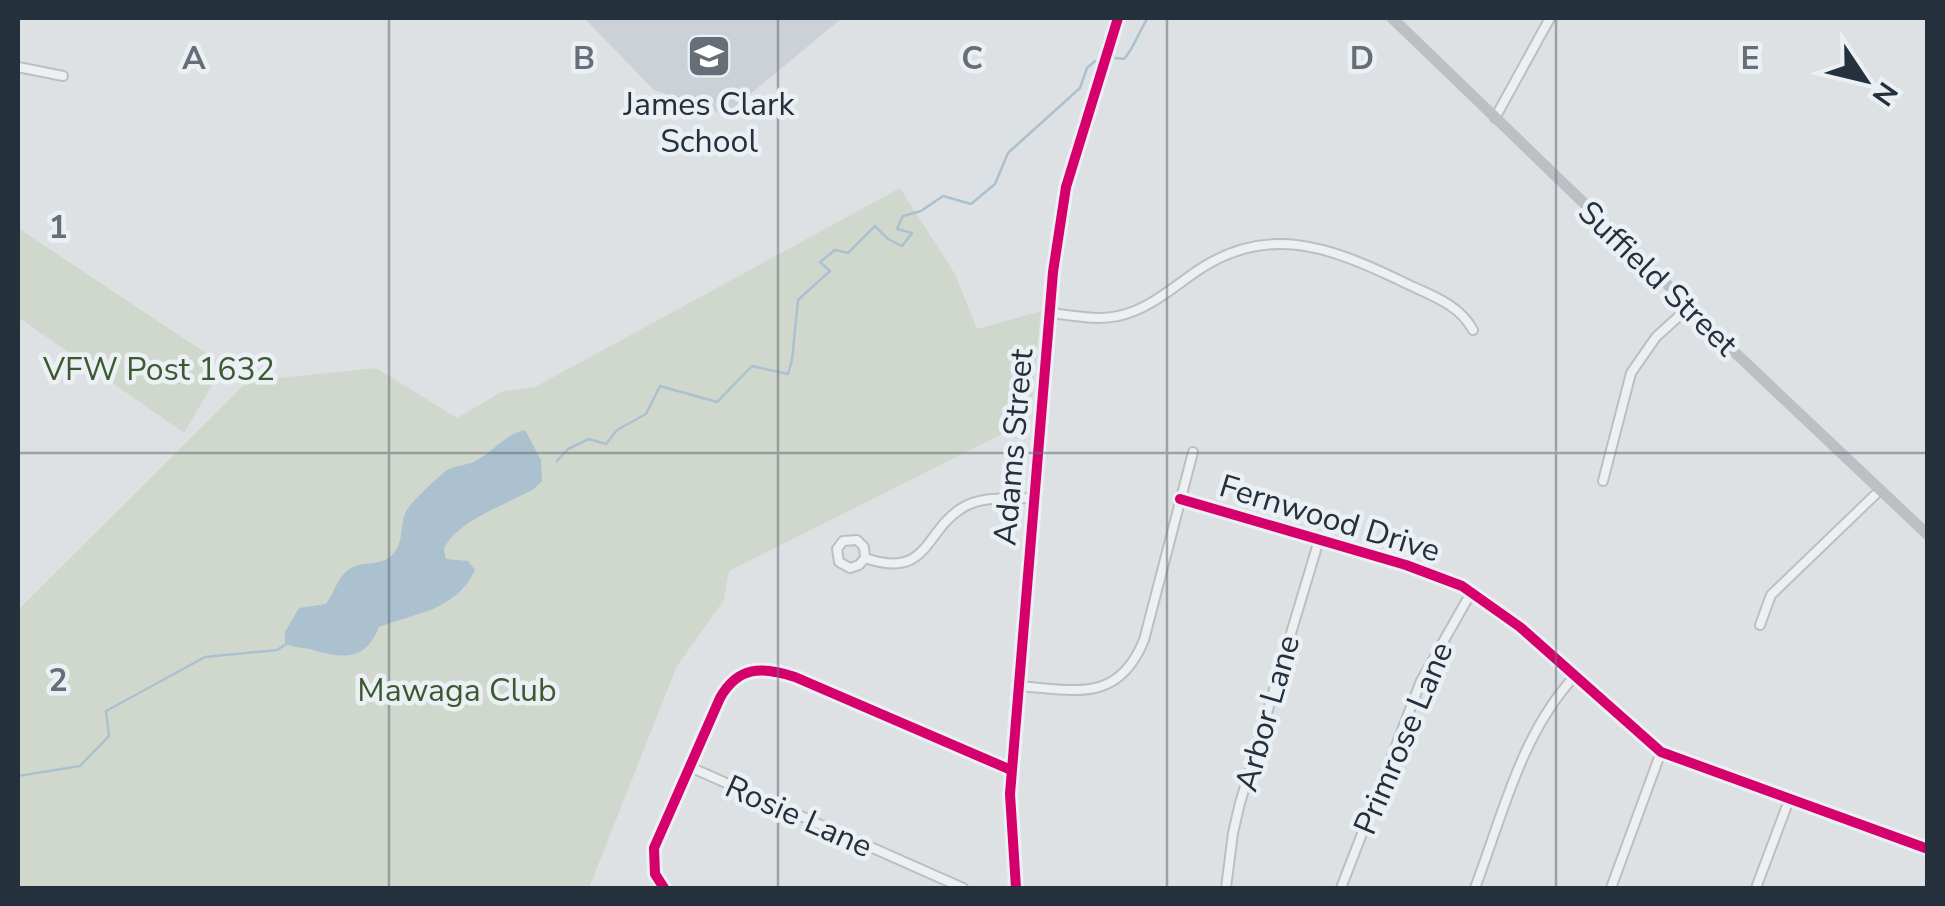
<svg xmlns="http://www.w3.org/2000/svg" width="1945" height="906" viewBox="0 0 1945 906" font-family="'Nunito Sans',sans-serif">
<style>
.built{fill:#ccd1d7}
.green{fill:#d0d8ce}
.water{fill:#abc1d0}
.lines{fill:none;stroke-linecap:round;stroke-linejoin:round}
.stream{stroke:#abc1d0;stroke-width:2.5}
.minor-casing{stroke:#bcbfc2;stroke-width:12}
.tertiary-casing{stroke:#bcbfc2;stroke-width:15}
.minor{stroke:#edeff1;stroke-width:8}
.tertiary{stroke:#edeff1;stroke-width:10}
.secondary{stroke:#bcc0c4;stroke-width:11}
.cycleway-casing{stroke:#ebf0f4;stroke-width:16}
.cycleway{stroke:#d6006c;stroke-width:10}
.grid{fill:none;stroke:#666e77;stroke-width:2.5;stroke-opacity:0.55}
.labels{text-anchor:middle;stroke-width:9;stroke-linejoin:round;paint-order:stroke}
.poi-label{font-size:32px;fill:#25303d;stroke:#ebf0f4}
.street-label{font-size:32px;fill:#25303d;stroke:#ebf0f4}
.park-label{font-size:32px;fill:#3d5932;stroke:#ebf0f4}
.grid-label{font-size:32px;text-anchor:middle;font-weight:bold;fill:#666e77;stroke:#ebf0f4;stroke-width:9;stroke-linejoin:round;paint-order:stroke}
</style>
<rect width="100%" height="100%" fill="#dee1e4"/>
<polygon class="built" points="584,18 842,18 725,115 654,90"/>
<g class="green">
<polygon points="900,188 955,274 977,329 1041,311 1030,420 729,571 724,600 677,666 589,888 18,888 18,610 248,381 376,368 457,418 503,391 535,387"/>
<polygon points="18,228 224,365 184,433 18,317"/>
</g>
<path class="water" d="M525,430l16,30 1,21 -8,8c-27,15 -78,32 -90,60l2,10 22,2 7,9c-19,41 -60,43 -96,57 -14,36 -38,31 -70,22 -9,-2 -16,-1 -24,-6v-11l14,-24 27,-4c9,-12 12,-30 27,-37 12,-6 25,-1 37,-10 17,-14 7,-35 19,-50 5,-7 32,-34 40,-38 9,-4 21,-4 30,-10 16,-10 26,-24 46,-29z"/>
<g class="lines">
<g class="stream">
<path d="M1115,58l9,1c11,-12 14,-27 24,-41"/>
<polyline points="557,461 568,449 589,439 606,444 617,430 646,414 660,386 717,402 752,366 788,374 792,360 798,300 830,271 820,262 835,250 848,253 875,226 888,239 902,246 912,233 897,229 903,216 921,211 943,196 971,204 995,184 1008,153 1080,88 1087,68 1095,61"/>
<polyline points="18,776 80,766 109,736 106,711 205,657 277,650 288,643"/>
</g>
<g class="minor-casing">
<g id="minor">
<polyline points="18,67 63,76"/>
<polyline points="1495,118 1550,18"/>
<path d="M1049,313c22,2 47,8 69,3 30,-6 54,-28 79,-45 70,-48 133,-24 202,9 27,14 59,22 74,50"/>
<polyline points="1603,481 1631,373 1656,337 1689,307"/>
<polyline points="1180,499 1406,565 1462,586 1520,627 1661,752 1928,849"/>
<path d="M865,558l-1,-11 -7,-7 -14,1 -6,8 2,13 11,6 9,-3 6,-7c64,22 59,-27 97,-50 21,-13 48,-9 72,-10"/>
<polyline points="1760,625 1771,595 1879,491"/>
<path d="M1018,686c57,4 100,18 126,-46l49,-188"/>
<polyline points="690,767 963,888"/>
<path d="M664,888l-9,-14 -1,-26 66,-150c18,-32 42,-32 75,-21l216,93"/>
<polyline points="1226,888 1233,833 1240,803 1319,540"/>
<polyline points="1341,888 1421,681 1472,591"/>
<path d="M1475,888c27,-71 46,-154 99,-211"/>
<polyline points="1611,888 1661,752"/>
<polyline points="1756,888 1789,800"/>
</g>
</g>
<g class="tertiary-casing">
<polyline id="tertiary" points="1016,888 1010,794 1053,272 1066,187 1118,18"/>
</g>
<use href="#minor" class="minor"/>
<use href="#tertiary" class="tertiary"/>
<polyline class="secondary" points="1392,18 1645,262 1727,345 1928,535"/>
<g class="cycleway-casing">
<g id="cycleway">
<polyline points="1180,499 1406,565 1462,586 1520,627 1661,752 1928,849"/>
<path d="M664,888l-9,-14 -1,-26 66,-150c18,-32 42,-32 75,-21l216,93"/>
<polyline points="1016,888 1010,794 1053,272 1066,187 1118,18"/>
</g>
</g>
<use href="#cycleway" class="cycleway"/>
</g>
<path class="grid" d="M389,18v870M778,18v870M1167,18v870M1556,18v870M18,453h1910"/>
<defs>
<g id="school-square" transform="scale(2.25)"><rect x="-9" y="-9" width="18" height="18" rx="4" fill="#666e77" stroke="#ebf0f4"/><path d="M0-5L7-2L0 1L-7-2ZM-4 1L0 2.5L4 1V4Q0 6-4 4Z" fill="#fff"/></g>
</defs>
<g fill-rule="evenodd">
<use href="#school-square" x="709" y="56"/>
</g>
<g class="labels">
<g class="poi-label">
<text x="709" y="115">James Clark<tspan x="709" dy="37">School</tspan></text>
</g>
<g class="street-label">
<text transform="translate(1658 278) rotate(44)" y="11">Suffield Street</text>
<text transform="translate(1013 447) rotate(-85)" y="11">Adams Street</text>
<text transform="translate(1330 518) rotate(17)" y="11">Fernwood Drive</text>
<text transform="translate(1267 713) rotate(-74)" y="11">Arbor Lane</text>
<text transform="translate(1403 738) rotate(-67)" y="11">Primrose Lane</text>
<text transform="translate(799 816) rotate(24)" y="11">Rosie Lane</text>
</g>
<g class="park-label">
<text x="159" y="380">VFW Post 1632</text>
<text x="457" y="701">Mawaga Club</text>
</g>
</g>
<g class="grid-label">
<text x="194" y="69">A</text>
<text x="584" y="69">B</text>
<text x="972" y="69">C</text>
<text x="1362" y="69">D</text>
<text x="1750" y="69">E</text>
<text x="58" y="238">1</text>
<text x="58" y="691">2</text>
</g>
<rect width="1945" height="906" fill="none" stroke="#25303d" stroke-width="40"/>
<g transform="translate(1865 80) rotate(125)" stroke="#ebf0f4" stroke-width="8" paint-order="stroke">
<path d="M0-8L18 38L0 25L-18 38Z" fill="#25303d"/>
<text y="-15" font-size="28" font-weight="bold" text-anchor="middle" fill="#25303d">N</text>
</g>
</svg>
